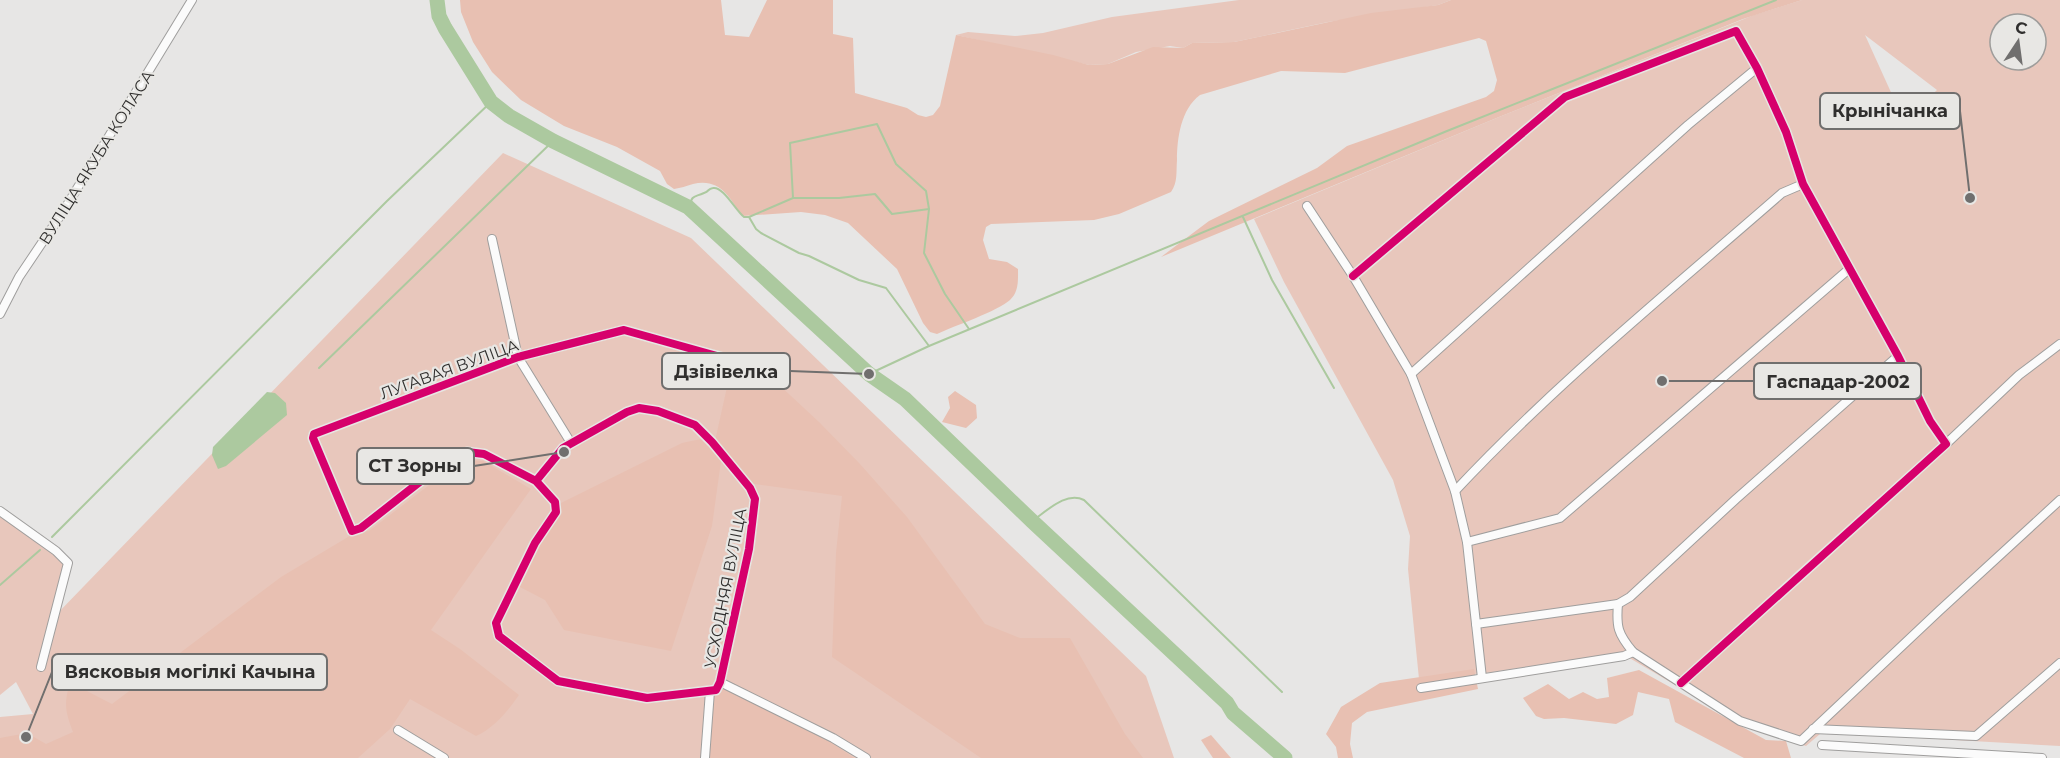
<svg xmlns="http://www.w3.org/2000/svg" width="2060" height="758" viewBox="0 0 2060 758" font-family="Montserrat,sans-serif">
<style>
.green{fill:#e8c7bc;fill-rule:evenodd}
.forest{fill:#e8c0b2}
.water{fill:#acc99f}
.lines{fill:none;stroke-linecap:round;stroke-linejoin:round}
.stream{stroke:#acc99f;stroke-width:2}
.river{stroke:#acc99f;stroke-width:15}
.street-casing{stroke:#9f9e9d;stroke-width:10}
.street{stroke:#fbfbfb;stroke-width:8}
.cycleway-casing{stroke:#e8e7e4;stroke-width:11}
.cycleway{stroke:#d6006c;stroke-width:8}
.labels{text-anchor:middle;stroke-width:4.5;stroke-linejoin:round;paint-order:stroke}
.street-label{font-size:16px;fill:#302f2e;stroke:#e8e7e4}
.leader{fill:none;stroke:#706f6e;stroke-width:2}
.callout-dot{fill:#706f6e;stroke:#e8e7e4;stroke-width:2}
.callout{fill:#e8e7e4;stroke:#706f6e;stroke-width:2}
.callout-label{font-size:18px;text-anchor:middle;font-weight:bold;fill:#302f2e}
</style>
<rect width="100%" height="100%" fill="#e7e6e5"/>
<g class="green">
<polygon points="1239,0 1451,0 1438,5 1328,22 1234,42 1192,43 1183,48 1170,46 1136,52 1108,64 1089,65 956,35 968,32 1015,36 1043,33 1112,17"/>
<path d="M1802,0h258v746l-211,-12h-29l-14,12 -63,-21 -122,-72 -135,20 -67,6 -11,-110 2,-33 -17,-56 -109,-198 -30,-63 245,-102 255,-102zM2000,24h36v36h-36zM1865,35l72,55 -32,31h-1z"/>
<polygon points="503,153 691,238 1146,676 1174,758 0,758 0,717 33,714 16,682 0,695 0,511 68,563 55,616"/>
</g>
<g class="forest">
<path d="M460,0h261l4,35 24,2 18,-37h66v34l20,4 2,55 52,15 11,7 8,2 7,-2 7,-9 16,-71 97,20 36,10 19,-1 45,-17 30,1 9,-5 42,-1 137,-29 67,-8 13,-5h351l-59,19 -244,98 -338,140 48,-36 108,-53 30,-22 139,-49 8,-6 3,-11 -11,-39 -7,-3 -134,35 -64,-2 -81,24c-19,14 -23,43 -23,65 -1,12 1,22 -6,32l-52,22 -25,6 -103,4 -5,3 -3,13 6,19 18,3 11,7c0,11 1,23 -8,31 -12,11 -56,26 -73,34l-7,-2 -7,-9 -26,-54 -49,-46 -23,-8 -24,-3 -59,4c-13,-19 -22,-38 -49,-32 -7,2 -12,4 -19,5l-7,-5 -7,-13 -43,-24 -53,-21 -43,-26 -29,-28 -19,-30 -12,-30z"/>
<polygon points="740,365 776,382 819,422 860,464 907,517 985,624 1020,638 1070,638 1125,734 1143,758 981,758 832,657 836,553 842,496 754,484 732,463 715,441 727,387"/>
<polygon points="955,391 976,405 977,418 966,428 942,422 950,408 948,397"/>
<polygon points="701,439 721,461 712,526 671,651 564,630 545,600 518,586 538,547 560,513 561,503 682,443"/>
<path d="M467,460l16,1 48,28 -100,141 29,19 59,46c-12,17 -24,32 -43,41l-66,-37 -20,30 -32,29h-358v-20l27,-5 19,11 27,-12c-6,-16 -10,-27 -4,-45l12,1 31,16 169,-127 72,-43 16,-3 85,-65z"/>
<polygon points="1474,669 1478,689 1367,712 1352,723 1350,744 1353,758 1338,758 1336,747 1326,734 1341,707 1380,683"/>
<polygon points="1639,670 1766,740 1786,741 1791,758 1744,758 1675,722 1669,699 1638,692 1633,715 1616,724 1564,718 1544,719 1536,716 1523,698 1548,684 1569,699 1583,692 1597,699 1609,697 1607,678"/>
<polygon points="723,686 832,743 854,758 710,758 712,706 716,690"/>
<polygon points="1211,735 1231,758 1213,758 1201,740"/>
</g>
<polygon class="water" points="267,392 275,393 286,403 287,415 226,466 218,469 212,455 213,447"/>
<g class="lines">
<g class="stream">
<polyline points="793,198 839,198 875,194 892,214 929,209"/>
<path d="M688,207c6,-13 4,-9 16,-14 6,-2 3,-4 9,-5 10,-2 23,23 31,29h5l7,12 5,4 38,20 10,3 50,24 27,8 43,58"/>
<polyline points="749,217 793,198 790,143 877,124 896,164 926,191 929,209 924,253 945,294 969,329"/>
<polyline points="1243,217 1272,280 1334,388"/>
<polyline points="319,368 553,141"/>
<polyline points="869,374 929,346 1447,131 1776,0"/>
<path d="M1032,521c15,-10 34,-30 52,-21l198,192"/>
<polyline points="52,537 387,201 491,102"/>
<polyline points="0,585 40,550"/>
</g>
<polyline class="river" points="437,0 439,16 445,28 491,102 509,116 553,141 688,207 869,374 905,399 1032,521 1227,703 1233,713 1285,758"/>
<g class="street-casing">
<g id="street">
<polyline points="1307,206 1353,276 1411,374 1455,491 1467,542 1482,678"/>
<polyline points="492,239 518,357 571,443"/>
<polyline points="1353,276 1565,97 1736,31 1757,68 1786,132 1803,184 1898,356 1930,421 1946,444 1681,683"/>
<polyline points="0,314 19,277 64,210 192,0"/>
<polyline points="1411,374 1688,125 1757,68"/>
<polyline points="1946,444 2019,375 2060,344"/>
<polyline points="536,481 563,448 627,412 639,408 658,411 695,425 712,442 750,488 755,499 749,549 720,682 716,690 647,698 558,681 499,636 496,623 535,543 556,512 555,502 536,481 484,454 467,452 454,455 361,528 352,531 313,438 314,434 518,357 624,330 735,361"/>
<path d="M1455,491c101,-108 216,-201 327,-298l21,-9"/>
<polyline points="0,511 56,551 68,563 41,667"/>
<polyline points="1467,542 1560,518 1849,269"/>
<path d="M1618,604c-2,23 0,30 15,48l107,69 61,20 138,-130 121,-111"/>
<polyline points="1476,624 1618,604 1630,597 1736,499 1898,356"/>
<polyline points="720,682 833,738 866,758"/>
<polyline points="1421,688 1624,656 1633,652"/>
<polyline points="1813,729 1976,736 2060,663"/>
<polyline points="398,730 444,758"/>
<polyline points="1822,745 2042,758"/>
<polyline points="705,758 710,691"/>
</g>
</g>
<use href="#street" class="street"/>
<g class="cycleway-casing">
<g id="cycleway">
<polyline points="1353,276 1565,97 1736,31 1757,68 1786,132 1803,184 1898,356 1930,421 1946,444 1681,683"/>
<polyline points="536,481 563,448 627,412 639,408 658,411 695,425 712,442 750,488 755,499 749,549 720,682 716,690 647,698 558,681 499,636 496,623 535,543 556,512 555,502 536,481 484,454 467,452 454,455 361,528 352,531 313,438 314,434 518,357 624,330 735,361"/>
</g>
</g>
<use href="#cycleway" class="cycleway"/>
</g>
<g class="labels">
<g class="street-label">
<text transform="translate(96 157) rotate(-58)" y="6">ВУЛІЦА ЯКУБА КОЛАСА</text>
<text transform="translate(449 369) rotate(-20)" y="6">ЛУГАВАЯ ВУЛІЦА</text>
<text transform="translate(725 588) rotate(-79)" y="6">УСХОДНЯЯ ВУЛІЦА</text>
</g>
</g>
<path class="leader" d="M1970 198L1960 111M869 374L790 371M1662 381L1754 381M564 452L474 466M26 737L52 672"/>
<g class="callout-dot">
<circle cx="1970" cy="198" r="6"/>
<circle cx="869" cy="374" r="6"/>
<circle cx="1662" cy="381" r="6"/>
<circle cx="564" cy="452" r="6"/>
<circle cx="26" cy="737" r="6"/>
</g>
<g class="callout">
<rect x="1820" y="93" width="140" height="36" rx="6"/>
<rect x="662" y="353" width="128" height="36" rx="6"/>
<rect x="1754" y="363" width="167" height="36" rx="6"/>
<rect x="357" y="448" width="117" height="36" rx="6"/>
<rect x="52" y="654" width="275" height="36" rx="6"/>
</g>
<g class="callout-label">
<text x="1890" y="117">Крынічанка</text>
<text x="726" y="378">Дзівівелка</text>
<text x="1838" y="388">Гаспадар-2002</text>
<text x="415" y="472">СТ Зорны</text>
<text x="190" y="678">Вясковыя могілкі Качына</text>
</g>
<g transform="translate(2018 42) rotate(13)"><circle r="28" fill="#e8e7e4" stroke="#9e9d9b" stroke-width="1.5"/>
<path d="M0-4.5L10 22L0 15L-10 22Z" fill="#706f6e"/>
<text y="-9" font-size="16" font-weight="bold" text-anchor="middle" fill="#302f2e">С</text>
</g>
</svg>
